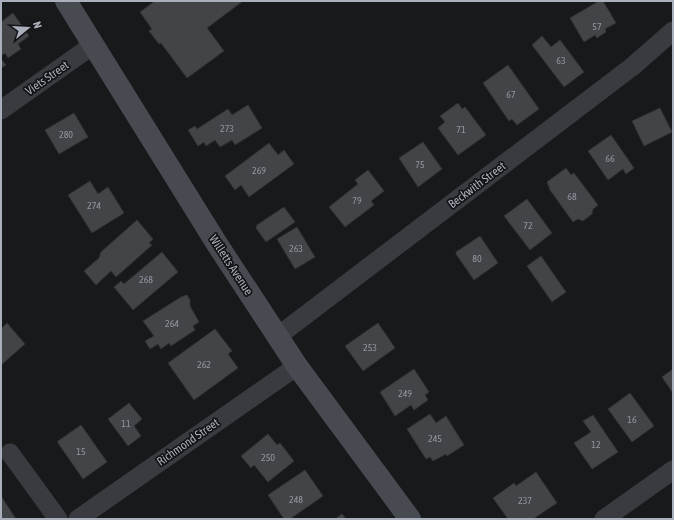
<svg xmlns="http://www.w3.org/2000/svg" width="674" height="520" viewBox="0 0 674 520" font-family="'Asap Condensed',sans-serif">
<style>
.building{fill:#424448;stroke:#323337}
.lines{fill:none;stroke-linecap:round;stroke-linejoin:round}
.street{stroke:#393b40;stroke-width:19}
.secondary{stroke:#474a50;stroke-width:22}
.labels{text-anchor:middle;stroke-width:3.5;stroke-linejoin:round;paint-order:stroke}
.number-label{font-size:10px;fill:#90959e}
.street-label{font-size:12px;fill:#aab0bb;stroke:#131316}
</style>
<rect width="100%" height="100%" fill="#18191b"/>
<g class="building">
<polygon points="155,1 243,1 207,28 224,51 187,78 161,43 159,44 149,31 152,29 140,12"/>
<polygon points="599,1 603,1 616,23 605,29 606,32 597,38 595,35 584,42 570,18"/>
<polygon points="13,13 29,36 18,44 21,49 8,58 5,53 1,56 1,22"/>
<polygon points="542,36 551,47 560,40 584,72 564,87 532,45"/>
<polygon points="1,59 6,65 1,68"/>
<polygon points="508,65 539,109 517,125 512,119 509,121 483,83"/>
<polygon points="458,103 462,109 465,107 486,135 458,155 438,128 445,122 440,116"/>
<polygon points="248,105 262,128 235,145 232,140 220,147 215,140 206,146 204,142 198,146 188,130 195,126 197,129 228,109 232,115"/>
<polygon points="660,108 672,132 644,146 632,121"/>
<polygon points="74,113 88,137 59,154 45,130"/>
<polygon points="611,135 634,168 626,174 623,169 608,180 588,151"/>
<polygon points="423,142 442,169 418,187 399,158"/>
<polygon points="269,143 278,155 284,150 294,164 249,197 241,185 235,190 225,176"/>
<polygon points="566,168 571,175 574,173 598,205 593,209 592,214 583,221 578,219 573,222 550,190 547,182"/>
<polygon points="368,170 384,191 371,201 374,205 345,227 329,207 358,184 355,180"/>
<polygon points="90,181 98,194 108,187 124,213 92,233 68,195"/>
<polygon points="527,199 552,233 530,250 504,216"/>
<polygon points="284,207 295,222 266,242 256,228 257,225"/>
<polygon points="137,220 153,239 149,243 152,245 116,277 111,271 96,285 84,271 99,258 101,252"/>
<polygon points="297,227 315,257 295,269 277,239"/>
<polygon points="480,236 498,263 474,280 456,254 456,252"/>
<polygon points="162,252 178,272 133,310 114,287 121,281 124,284"/>
<polygon points="541,256 566,292 552,302 527,266"/>
<polygon points="187,295 190,300 190,306 199,322 193,326 195,330 171,346 169,343 161,349 158,344 150,349 145,341 154,336 143,321 181,297"/>
<polygon points="7,323 25,344 1,365 1,329"/>
<polygon points="378,323 395,348 363,371 345,346"/>
<polygon points="215,329 232,351 228,354 238,368 194,400 168,363"/>
<polygon points="414,369 429,392 425,395 428,400 414,410 411,405 395,416 380,392"/>
<polygon points="673,369 673,393 662,377"/>
<polygon points="630,393 654,426 632,442 608,409"/>
<polygon points="129,403 142,419 134,426 141,436 128,446 108,419"/>
<polygon points="430,414 436,423 446,416 464,445 447,456 446,454 433,461 430,457 426,459 407,429"/>
<polygon points="593,415 618,452 592,469 574,443 591,432 583,421"/>
<polygon points="81,425 107,462 83,479 58,443 58,441"/>
<polygon points="268,434 277,445 280,443 294,461 268,482 254,465 251,468 241,456"/>
<polygon points="305,470 323,496 290,519 284,519 268,495"/>
<polygon points="536,472 557,503 533,519 508,519 493,498 514,483 516,486"/>
<polygon points="1,496 16,519 1,519"/>
<polygon points="342,514 346,519 335,519"/>
</g>
<g class="lines">
<g class="street">
<polyline points="1,110 93,45"/>
<polyline points="278,336 633,66 673,31"/>
<polyline points="10,453 58,519"/>
<polyline points="78,519 297,366"/>
<polyline points="604,519 673,470"/>
</g>
<polyline class="secondary" points="66,1 217,244 297,366 410,519"/>
</g>
<g class="labels">
<g class="number-label">
<text x="597" y="30">57</text>
<text x="561" y="64">63</text>
<text x="511" y="98">67</text>
<text x="227" y="132">273</text>
<text x="461" y="133">71</text>
<text x="66" y="138">280</text>
<text x="610" y="162">66</text>
<text x="420" y="168">75</text>
<text x="259" y="174">269</text>
<text x="572" y="200">68</text>
<text x="357" y="204">79</text>
<text x="94" y="209">274</text>
<text x="528" y="229">72</text>
<text x="296" y="252">263</text>
<text x="477" y="262">80</text>
<text x="146" y="283">268</text>
<text x="172" y="327">264</text>
<text x="370" y="351">253</text>
<text x="204" y="368">262</text>
<text x="405" y="397">249</text>
<text x="632" y="423">16</text>
<text x="126" y="427">11</text>
<text x="435" y="442">245</text>
<text x="596" y="448">12</text>
<text x="81" y="455">15</text>
<text x="268" y="461">250</text>
<text x="296" y="503">248</text>
<text x="525" y="504">237</text>
</g>
<g class="street-label">
<text transform="translate(47 78) rotate(-35)" y="4">Viets Street</text>
<text transform="translate(477 185) rotate(-37)" y="4">Beckwith Street</text>
<text transform="translate(231 265) rotate(57)" y="4">Willetts Avenue</text>
<text transform="translate(188 442) rotate(-35)" y="4">Richmond Street</text>
</g>
</g>
<rect width="674" height="520" fill="none" stroke="#aab0bb" stroke-width="4"/>
<g transform="translate(28 28) rotate(72)" stroke="#131316" stroke-width="3" paint-order="stroke">
<path d="M0-3L7 15L0 10L-7 15Z" fill="#aab0bb"/>
<text y="-6" font-size="11" font-weight="bold" text-anchor="middle" fill="#aab0bb">N</text>
</g>
</svg>
